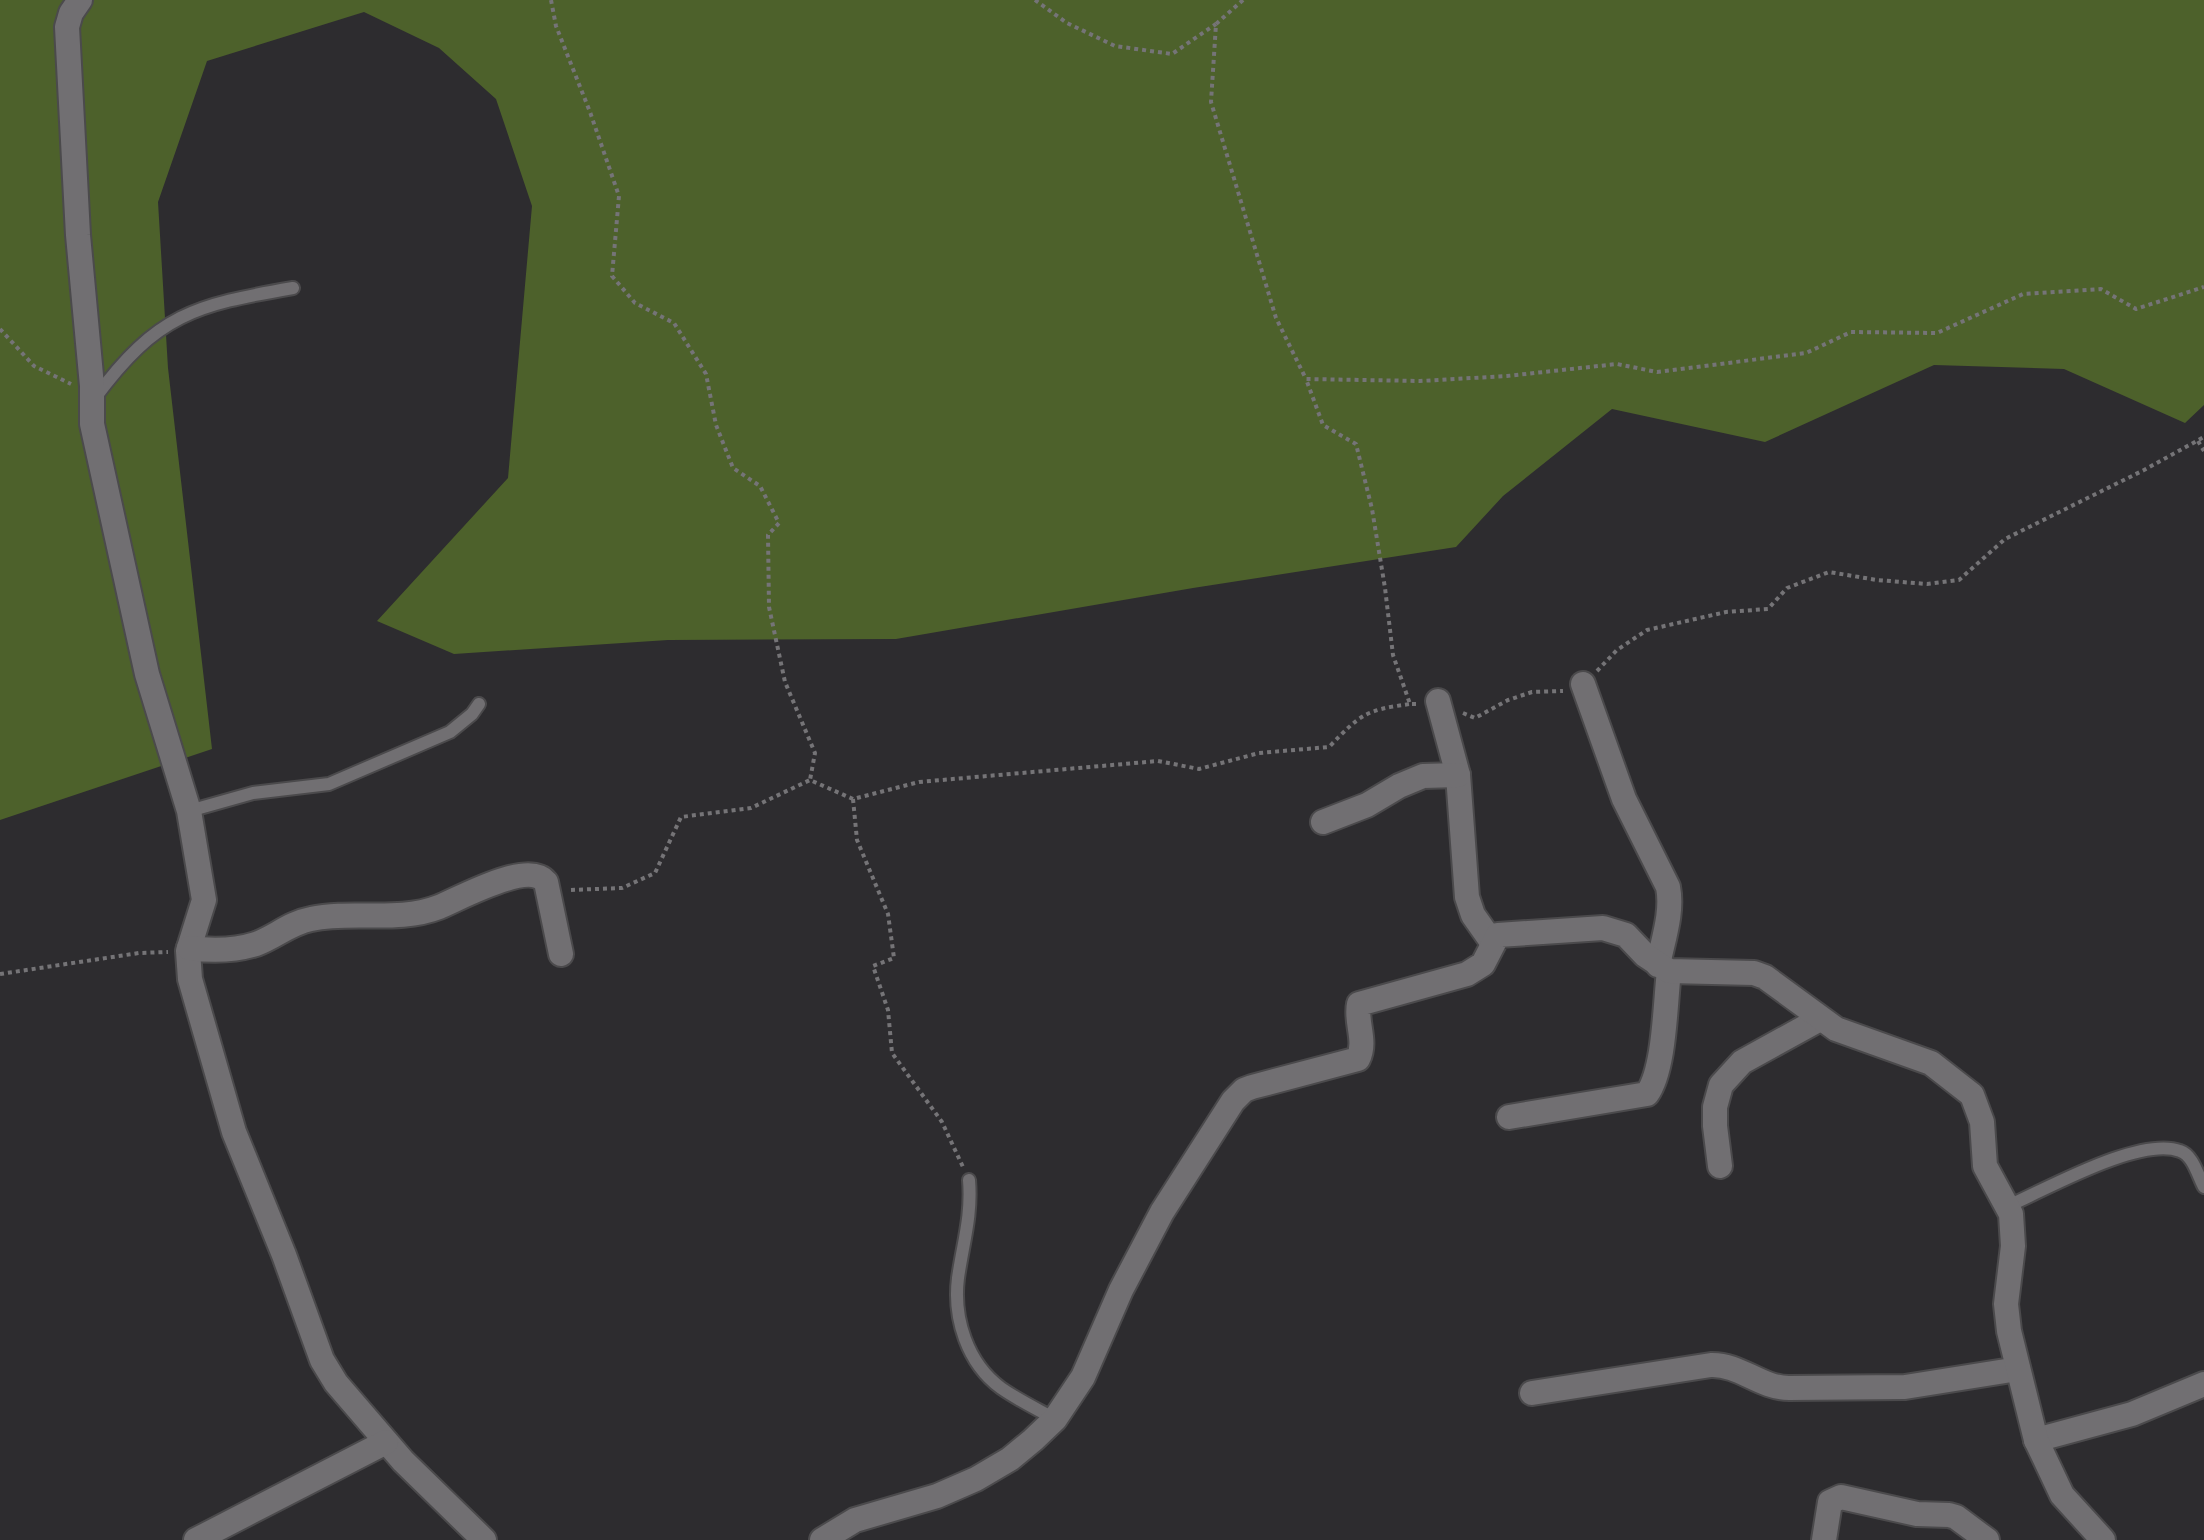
<svg xmlns="http://www.w3.org/2000/svg" width="2204" height="1540" viewBox="0 0 2204 1540" font-family="Roboto,sans-serif">
<style>
.forest{fill:#4d612b}
.lines{fill:none;stroke-linecap:round;stroke-linejoin:round}
.lane-casing{stroke:#4b4a4c;stroke-width:16}
.street-casing{stroke:#4b4a4c;stroke-width:28}
.path{stroke:#757477;stroke-width:4;stroke-dasharray:4 4;stroke-linecap:butt}
.lane{stroke:#716f72;stroke-width:12}
.street{stroke:#716f72;stroke-width:24}
</style>
<rect width="100%" height="100%" fill="#2d2c2f"/>
<polygon class="forest" points="0,0 2204,0 2204,405 2185,423 2064,369 1934,365 1765,442 1612,409 1503,496 1456,547 1193,588 896,639 668,640 454,654 377,621 508,478 532,206 496,99 439,48 364,12 207,61 158,202 168,368 212,749 0,820"/>
<g class="lines">
<g class="lane-casing">
<g id="lane">
<path d="M95,398c62,-84 100,-93 198,-110"/>
<polyline points="189,811 253,793 329,784 450,732 472,714 479,704"/>
<path d="M969,1180c3,36 -6,63 -11,98 -5,40 9,85 43,110 17,12 36,21 54,31"/>
<path d="M2008,1206c39,-17 132,-70 172,-55 13,4 18,25 24,36"/>
</g>
</g>
<g class="street-casing">
<g id="street">
<polyline points="80,0 71,13 67,27 78,235 92,386 92,424 147,674 189,811 204,900 188,951 190,979 234,1132 284,1255 322,1360 336,1383 403,1461 484,1540"/>
<path d="M1583,684l41,115 44,88c5,25 -5,53 -10,78"/>
<polyline points="1438,701 1458,775 1467,897 1473,915 1492,942"/>
<polyline points="1323,822 1367,805 1399,786 1423,776 1458,775"/>
<path d="M189,948c23,3 45,3 67,-4 19,-7 34,-21 55,-25 42,-9 87,4 128,-12 22,-9 89,-47 107,-25l15,72"/>
<path d="M1509,1117l138,-23c18,-25 18,-91 22,-123"/>
<polyline points="1720,1166 1715,1126 1715,1107 1721,1085 1742,1062 1820,1019"/>
<path d="M1532,1393l179,-28c29,-1 49,23 78,23l116,-1 113,-18"/>
<polyline points="2036,1440 2132,1414 2204,1384"/>
<polyline points="196,1540 386,1442"/>
<path d="M822,1540l33,-20 82,-24 39,-17 34,-20 23,-19 22,-21 28,-42 38,-87 41,-78 71,-111 11,-11 8,-3 106,-28c9,-18 -3,-37 1,-55l108,-30 16,-10 15,-29 105,-7 23,7 19,20 24,16 85,2 11,4 71,52 95,34 41,32 10,27 3,44 26,48 2,32 -7,58 3,27 27,109 26,55 41,45"/>
<polyline points="1824,1540 1830,1502 1841,1497 1917,1514 1949,1515 1956,1517 1987,1540"/>
</g>
</g>
<g class="path">
<polyline points="551,0 556,26 590,112 619,196 612,276 635,303 674,323 706,374 716,425 733,468 760,486 779,523 768,535 769,607 785,682 815,753 810,780"/>
<polyline points="1035,0 1067,23 1115,46 1172,54 1216,24"/>
<polyline points="1243,0 1216,24 1211,102 1276,318 1306,379"/>
<polyline points="0,329 34,366 71,384"/>
<polyline points="2198,441 2204,451"/>
<polyline points="1597,671 1617,650 1647,630 1726,612 1768,609 1787,588 1829,572 1877,580 1927,584 1959,580 2005,539 2144,470 2204,437"/>
<polyline points="1416,704 1410,704 1393,655 1385,588 1372,509 1356,444 1323,425 1306,379 1420,381 1507,376 1617,364 1657,372 1806,353 1851,332 1937,333 2023,294 2101,289 2136,309 2204,287"/>
<polyline points="1463,713 1475,718 1508,700 1532,692 1563,691"/>
<polyline points="853,799 857,840 888,914 894,958 873,966 888,1010 892,1053 942,1122 963,1167"/>
<path d="M571,890l51,-2 33,-15 26,-56 70,-9 59,-28 43,19 66,-17 239,-21 41,8 60,-16 70,-6c32,-33 36,-37 81,-43"/>
<polyline points="0,974 139,953 168,952"/>
</g>
<use href="#lane" class="lane"/>
<use href="#street" class="street"/>
</g>
</svg>
